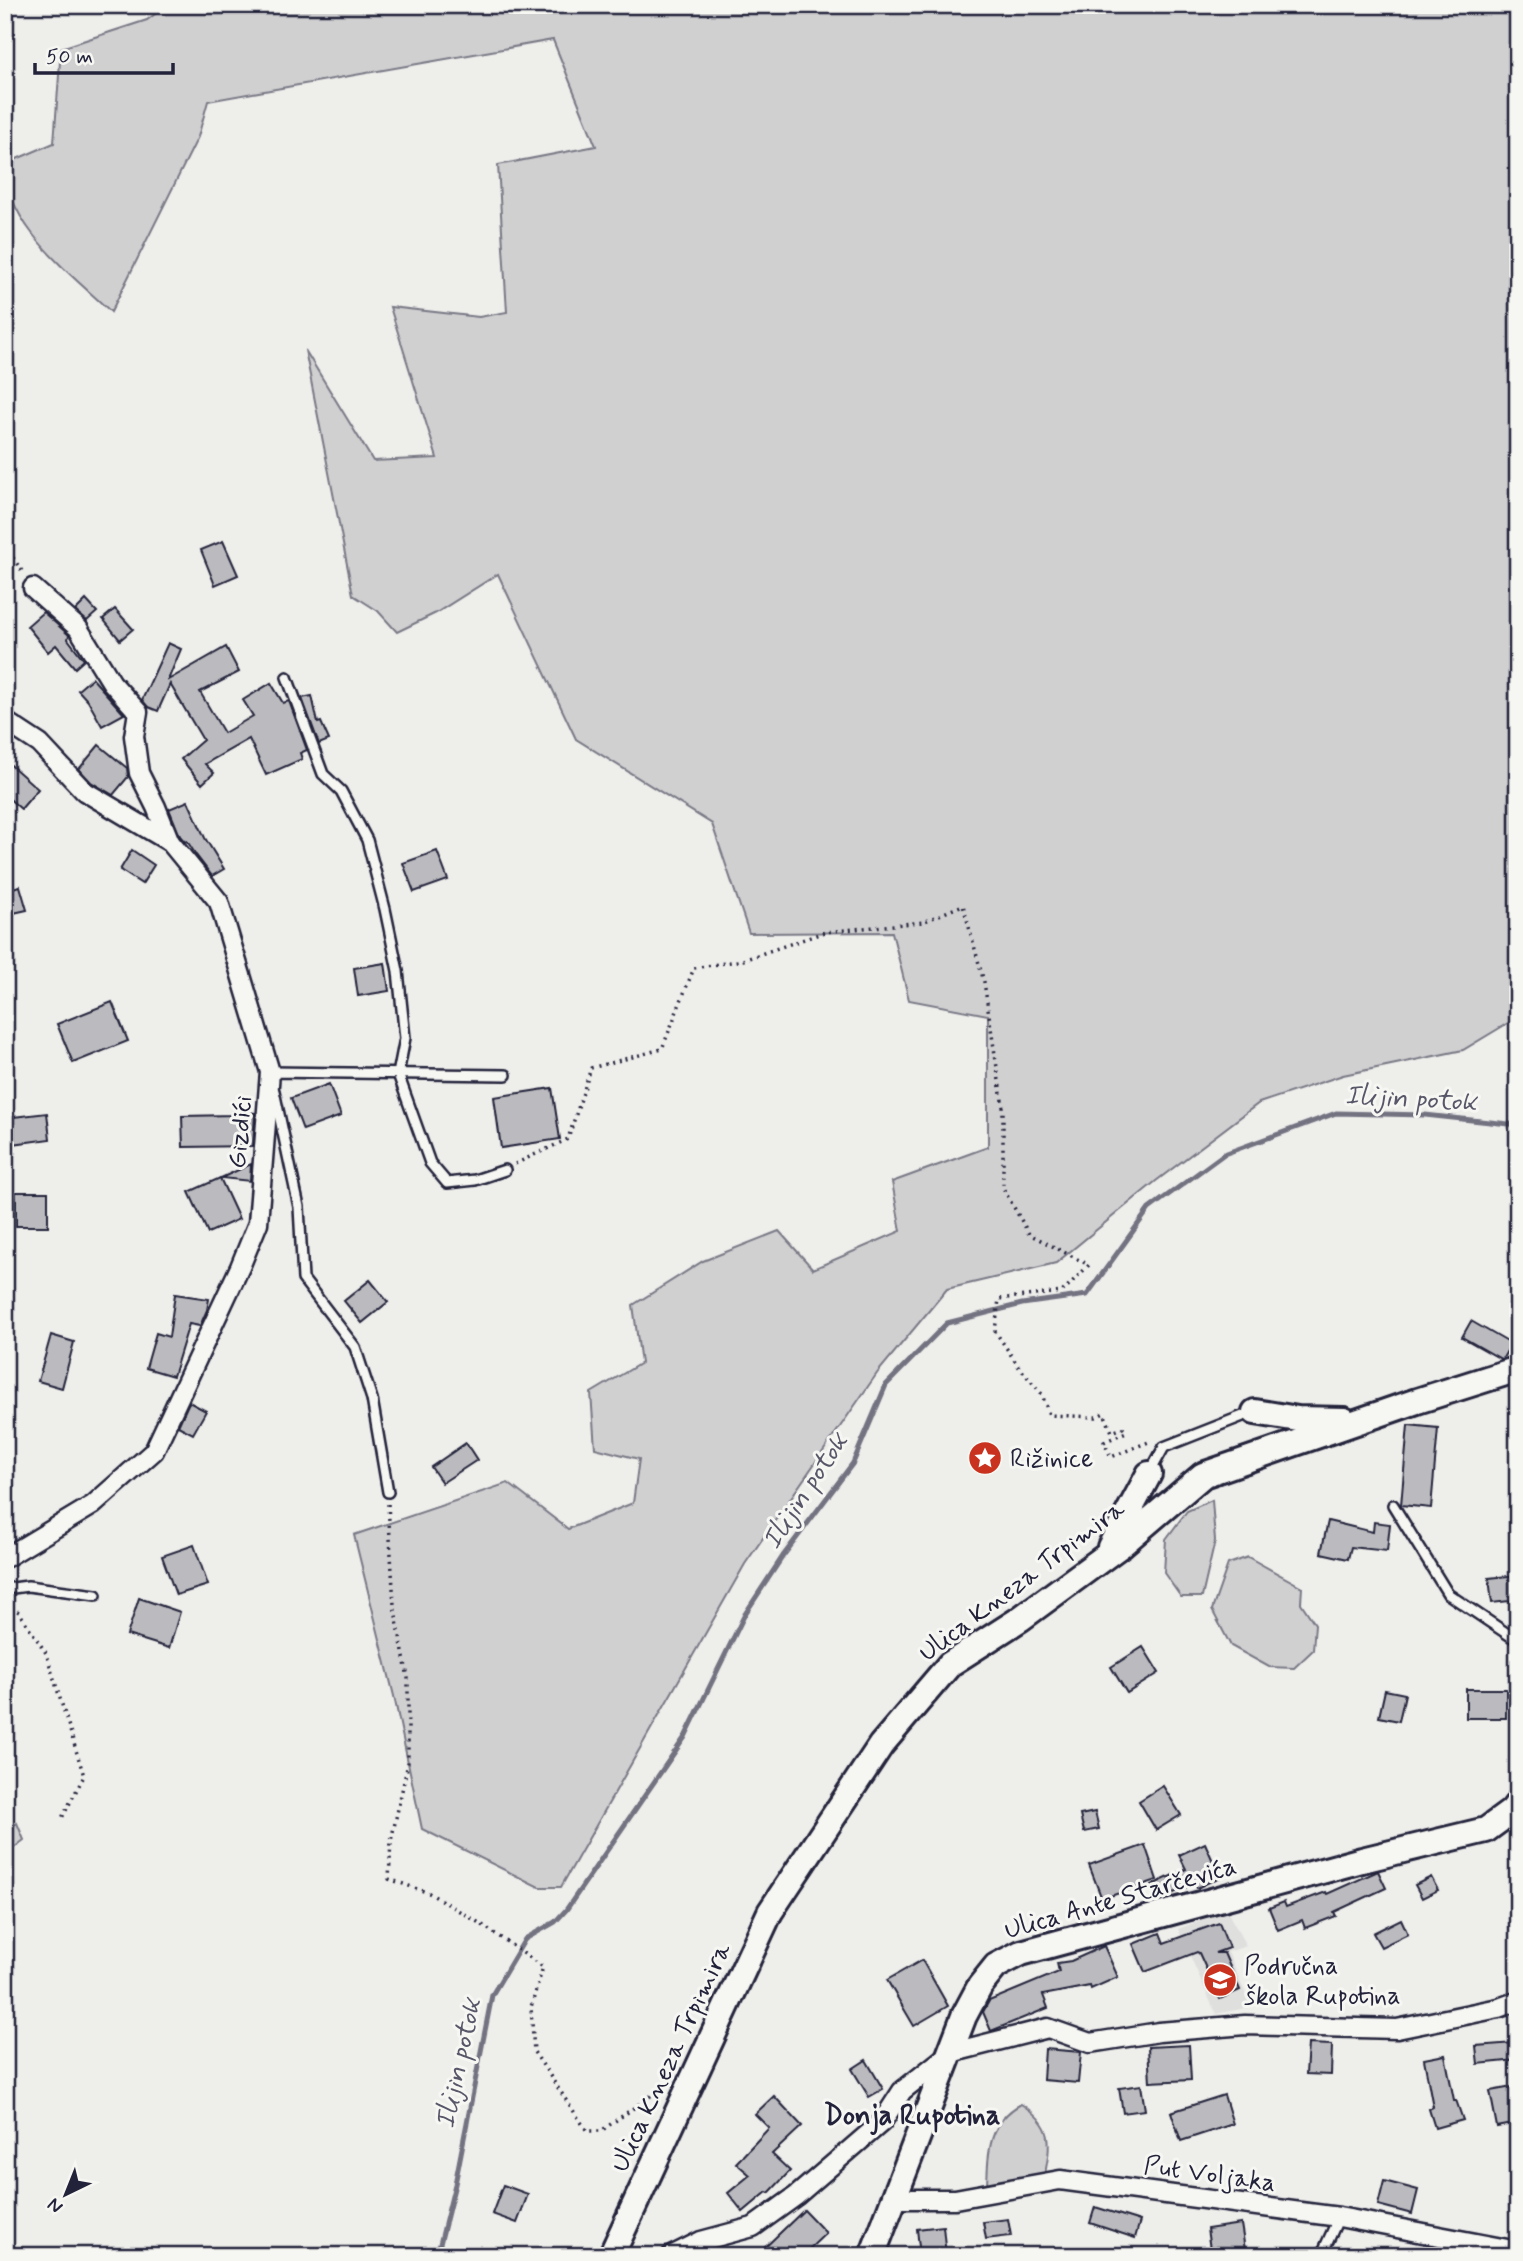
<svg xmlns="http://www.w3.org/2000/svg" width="1523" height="2261" viewBox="0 0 1523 2261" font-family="Mynerve,sans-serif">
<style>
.built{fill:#dfdfde}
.green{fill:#d0d0d1;stroke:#797986;stroke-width:2}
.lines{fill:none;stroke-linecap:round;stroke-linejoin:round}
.stream{stroke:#727281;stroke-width:5}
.building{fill:#bbbbbf;stroke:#22223b;stroke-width:2}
.lane-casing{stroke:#22223b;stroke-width:14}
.street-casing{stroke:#22223b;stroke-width:23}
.secondary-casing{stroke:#22223b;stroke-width:30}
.path{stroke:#22223b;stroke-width:3.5;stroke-dasharray:2 5;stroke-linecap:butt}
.lane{stroke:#f6f6f2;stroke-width:9}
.street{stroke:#f6f6f2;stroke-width:18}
.secondary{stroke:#f6f6f2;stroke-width:24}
.labels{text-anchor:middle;stroke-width:6;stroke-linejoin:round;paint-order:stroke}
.street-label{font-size:26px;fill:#22223b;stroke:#f6f6f2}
.poi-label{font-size:26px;fill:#22223b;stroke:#f6f6f2;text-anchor:start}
.water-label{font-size:28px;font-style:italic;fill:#575769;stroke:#f6f6f2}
.neighbourhood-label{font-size:28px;font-weight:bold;fill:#22223b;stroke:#f6f6f2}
</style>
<rect width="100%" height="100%" fill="#eeeeeb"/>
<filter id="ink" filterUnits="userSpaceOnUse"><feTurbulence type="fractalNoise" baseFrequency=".0143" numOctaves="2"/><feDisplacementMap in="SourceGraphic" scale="14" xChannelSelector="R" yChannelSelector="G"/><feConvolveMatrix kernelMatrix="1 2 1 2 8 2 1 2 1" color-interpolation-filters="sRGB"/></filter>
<g filter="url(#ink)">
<polygon class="built" points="1227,1911 1246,1946 1228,1952 1251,2007 1216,2014 1178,1929"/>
<g class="green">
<path d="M167,5h1351v1012l-55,33 -120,25 -84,28 -103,78 -100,82 -109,26 -69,83 -133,192 -184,323h-22l-117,-58 -28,-133 -40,-161 154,-52 60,46 65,-26 6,-44 -44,-11 -4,-55 50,-30 -8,-58 70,-44 76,-30 34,38 88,-38 -9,-49 96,-35v-132l-79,-15 -17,-68 -143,1 -37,-109 -136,-85 -78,-165 -62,39 -39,19 -19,-21 -25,-16 -48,-245 68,111 64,-3 -47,-151 89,10 28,-5 -9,-147 98,-19 -43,-106 -345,61 -10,36 -87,175c-41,-39 -106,-87 -106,-148l49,-21 7,-95 86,-28z"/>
<polygon points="1212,1500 1215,1541 1202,1597 1181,1597 1164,1573 1166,1539 1187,1511"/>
<polygon points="1248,1557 1302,1587 1301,1603 1315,1624 1313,1650 1294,1668 1269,1667 1231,1646 1212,1610 1228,1564"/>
<polygon points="17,1823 24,1840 5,1855 5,1832"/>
<path d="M1021,2104c34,22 30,39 23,75l-57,8c1,-34 1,-65 34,-83z"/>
</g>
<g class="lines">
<polyline class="stream" points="437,2256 455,2184 492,1995 525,1939 555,1922 566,1910 685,1737 745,1614 783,1556 853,1463 886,1385 947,1323 1022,1304 1087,1295 1149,1209 1224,1154 1336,1113 1425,1115 1518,1125"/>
</g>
<g class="building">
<polygon points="223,541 238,575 215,585 201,550"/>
<polygon points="86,600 97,612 87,621 75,611"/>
<polygon points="115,609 133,629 120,640 103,619"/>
<polygon points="43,612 69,635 68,639 84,660 75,668 56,645 48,652 27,626"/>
<polygon points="168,643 181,649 168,680 226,647 239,672 200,692 224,733 253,716 243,700 271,683 283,703 289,701 307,750 300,753 302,759 266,775 249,739 205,764 214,773 202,784 181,759 203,740 170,684 158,711 148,707 142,700"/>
<polygon points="92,678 124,714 102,726 88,701 78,690"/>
<polygon points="312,696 318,723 321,722 329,740 319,744 302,698"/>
<polygon points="99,745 127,768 128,777 113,795 91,782 79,769"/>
<polygon points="5,760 38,789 21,809 5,795"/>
<polygon points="188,801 205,838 224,869 212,876 196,855 187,841 185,842 180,836 169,809"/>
<polygon points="132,850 154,865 142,884 120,870"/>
<polygon points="437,851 448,880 414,892 403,863"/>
<polygon points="20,886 27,910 9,914 5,890"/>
<polygon points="385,963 389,991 358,996 354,968"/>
<polygon points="112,1002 128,1041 73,1063 57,1024"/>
<polygon points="329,1084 341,1116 303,1130 291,1098"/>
<polygon points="552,1088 560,1139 501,1148 494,1097"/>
<polygon points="234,1111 255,1113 253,1146 183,1147 182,1116 234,1115"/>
<polygon points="47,1113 50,1139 5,1145 5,1118"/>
<polygon points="251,1164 250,1181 221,1178"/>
<polygon points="220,1178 239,1219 208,1233 189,1192"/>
<rect x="16" y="1192" width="32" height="34"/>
<polygon points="370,1280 388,1302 362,1323 344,1301"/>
<polygon points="175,1294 209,1299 207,1310 200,1326 189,1324 173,1376 146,1368 156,1333 169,1337"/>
<polygon points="1471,1321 1511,1344 1503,1358 1501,1359 1462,1337"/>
<polygon points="51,1335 74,1342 62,1388 38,1381"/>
<polygon points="189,1402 206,1411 193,1434 178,1426"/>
<polygon points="1408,1425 1438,1428 1431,1508 1401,1505"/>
<polygon points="466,1443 477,1460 442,1483 431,1467"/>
<polygon points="1328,1521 1373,1532 1374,1522 1390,1524 1387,1551 1351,1547 1348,1559 1321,1553"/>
<polygon points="194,1545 208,1585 176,1595 162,1556"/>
<polygon points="1518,1575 1518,1600 1492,1603 1489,1578"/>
<polygon points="139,1598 180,1612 169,1648 127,1635"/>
<polygon points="1143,1647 1159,1673 1127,1693 1111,1667"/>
<rect x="1466" y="1689" width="40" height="29"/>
<polygon points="1385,1690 1405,1694 1399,1721 1379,1717"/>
<polygon points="1163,1786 1181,1815 1156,1830 1139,1801"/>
<polygon points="1095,1812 1099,1829 1084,1832 1080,1815"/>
<polygon points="1205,1843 1220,1877 1197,1888 1194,1884 1158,1900 1152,1885 1186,1869 1179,1855"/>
<polygon points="1145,1845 1157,1880 1102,1899 1089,1865"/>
<polygon points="1378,1871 1386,1888 1334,1912 1336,1916 1305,1928 1302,1920 1278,1930 1269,1908 1284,1902 1286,1907 1326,1892 1327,1894"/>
<polygon points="1431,1877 1438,1890 1422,1898 1415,1885"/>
<polygon points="1401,1919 1408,1934 1381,1947 1373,1933"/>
<polygon points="1219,1923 1229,1948 1215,1953 1224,1953 1240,1990 1220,1999 1199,1953 1197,1952 1145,1972 1133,1944 1160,1933 1164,1943"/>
<polygon points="1104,1946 1118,1977 1091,1989 1090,1986 1043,1995 1048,2008 991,2031 983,2012 989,2001 1059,1972 1057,1963 1071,1961"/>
<polygon points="922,1960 948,2006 914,2026 887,1980"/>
<polygon points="1514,2043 1516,2060 1478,2064 1476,2046"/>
<polygon points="1308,2044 1332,2045 1331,2075 1306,2074"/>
<polygon points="1189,2045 1191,2080 1150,2082 1148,2047"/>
<polygon points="1045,2049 1081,2052 1078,2083 1043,2080"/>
<polygon points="1445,2055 1454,2100 1456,2100 1463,2120 1435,2128 1429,2109 1433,2107 1424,2059"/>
<polygon points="866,2060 883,2089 869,2097 852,2069"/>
<polygon points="1141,2085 1145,2110 1123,2113 1119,2088"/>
<polygon points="1518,2086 1518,2123 1497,2127 1490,2091"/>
<polygon points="1224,2095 1233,2124 1181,2141 1171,2112"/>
<polygon points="774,2096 802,2126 772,2154 790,2171 769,2193 767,2192 743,2212 728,2193 750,2175 736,2163 769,2128 755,2114"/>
<polygon points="1384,2181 1418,2190 1412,2214 1378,2205"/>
<polygon points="503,2185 528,2194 517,2223 492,2214"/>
<polygon points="1095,2207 1140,2221 1135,2238 1090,2223"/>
<polygon points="804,2210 826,2233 802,2256 756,2256"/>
<polygon points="1008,2219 1011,2236 986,2239 983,2222"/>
<polygon points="1241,2224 1246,2256 1211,2256 1207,2229"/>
<polygon points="943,2226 946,2256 920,2256 917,2229"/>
</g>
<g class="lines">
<g class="lane-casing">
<g id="lane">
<polyline points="287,677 323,774 341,791 367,840 385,909 398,971 405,1038 398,1074 430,1163 447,1183 475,1180 505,1170"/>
<polyline points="271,1074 270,1072 506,1075"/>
<polyline points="274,1091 299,1207 303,1279 355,1347 372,1399 388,1492"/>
<polyline points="1149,1474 1164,1447 1253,1412"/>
<polyline points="1393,1505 1448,1594 1518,1641"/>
<polyline points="5,1589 28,1586 96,1595"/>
<polyline points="1475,2247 1488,2256"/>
<polyline points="1321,2256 1339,2217"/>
</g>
</g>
<g class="street-casing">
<g id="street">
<polyline points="33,588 78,628 112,683 138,712 134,736 139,773 156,807 170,842"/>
<polyline points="5,721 40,744 84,791 170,842 219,902 270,1072 258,1223 240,1267 154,1451 93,1505 5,1558"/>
<polyline points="894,2199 955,2199 1060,2180 1339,2217 1518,2251"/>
<polyline points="671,2256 701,2241 753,2227 796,2196 882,2122 902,2091 950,2053 1048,2028 1090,2043 1159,2032 1245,2025 1397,2029 1499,2008 1518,2001"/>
</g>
</g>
<g class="secondary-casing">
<g id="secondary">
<polyline points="1255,1412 1298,1419 1344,1420"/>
<polyline points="1110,1547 1149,1474"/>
<polyline points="611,2256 770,1912 881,1745 950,1664 1020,1619 1121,1545 1203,1475 1417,1401 1518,1369"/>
<polyline points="872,2256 964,2016 980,1986 996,1966 1021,1953 1362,1860 1486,1830 1512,1811 1518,1803"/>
</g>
</g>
<g class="path">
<polyline points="5,546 24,574"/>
<polyline points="515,1164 568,1139 591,1068 662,1049 694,968 743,960 825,932 923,922 963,905 984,982 1003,1107 1003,1188 1029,1234 1089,1265 1062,1292 999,1299 995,1331 1019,1367 1042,1394 1049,1415 1096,1417 1104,1413 1112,1432 1123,1428 1126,1432 1104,1442 1111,1457 1151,1441"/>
<polyline points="388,1504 394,1605 408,1678 408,1763 391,1841 389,1879 429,1893 481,1924 543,1967 531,2007 534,2052 587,2131 601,2131 666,2085"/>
<polyline points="5,1604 19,1612 46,1653 84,1776 62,1818"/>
</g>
<use href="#lane" class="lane"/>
<use href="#street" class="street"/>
<use href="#secondary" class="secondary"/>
</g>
</g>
<defs>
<g id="sight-disc" transform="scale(1.75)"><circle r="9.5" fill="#c8321e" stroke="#f6f6f2"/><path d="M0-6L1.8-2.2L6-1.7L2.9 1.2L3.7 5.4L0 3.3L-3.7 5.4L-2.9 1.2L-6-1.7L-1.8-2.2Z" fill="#fff"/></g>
<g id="school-disc" transform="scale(1.75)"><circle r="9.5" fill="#c8321e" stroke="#f6f6f2"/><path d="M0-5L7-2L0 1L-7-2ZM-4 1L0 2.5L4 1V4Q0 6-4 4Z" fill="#fff"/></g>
</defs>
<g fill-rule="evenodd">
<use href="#sight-disc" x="985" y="1458"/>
<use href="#school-disc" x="1220" y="1980"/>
</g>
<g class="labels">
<g class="street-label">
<text transform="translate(239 1132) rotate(-85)" y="9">Gizdići</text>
<text transform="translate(1021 1580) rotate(-37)" y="9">Ulica Kneza Trpimira</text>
<text transform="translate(1120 1897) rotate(-16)" y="9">Ulica Ante Starčevića</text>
<text transform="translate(670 2057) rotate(-65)" y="9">Ulica Kneza Trpimira</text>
<text transform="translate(1210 2173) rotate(8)" y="9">Put Voljaka</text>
</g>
<g class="poi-label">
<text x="1010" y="1467">Rižinice</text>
<text x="1244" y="1974">Područna<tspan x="1244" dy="30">škola Rupotina</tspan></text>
</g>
<g class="water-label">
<text transform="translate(1411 1097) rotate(3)" y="10">Ilijin potok</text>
<text transform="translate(804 1490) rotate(-57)" y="10">Ilijin potok</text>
<text transform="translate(457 2063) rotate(-78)" y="10">Ilijin potok</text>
</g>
<g class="neighbourhood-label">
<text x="912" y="2124">Donja Rupotina</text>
</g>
</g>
<rect width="1523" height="2261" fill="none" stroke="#f6f6f2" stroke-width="28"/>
<rect x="14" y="14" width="1495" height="2233" fill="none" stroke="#22223b" stroke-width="2.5" filter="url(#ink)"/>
<g transform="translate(66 2194) rotate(223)" stroke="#f6f6f2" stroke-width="5" paint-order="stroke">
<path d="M0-5L12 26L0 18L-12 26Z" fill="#22223b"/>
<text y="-10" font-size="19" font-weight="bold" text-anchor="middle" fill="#22223b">N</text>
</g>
<path d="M35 63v10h138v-10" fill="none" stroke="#22223b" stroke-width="3.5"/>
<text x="46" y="63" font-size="21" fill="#22223b" stroke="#f6f6f2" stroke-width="5" paint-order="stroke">50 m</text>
</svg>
